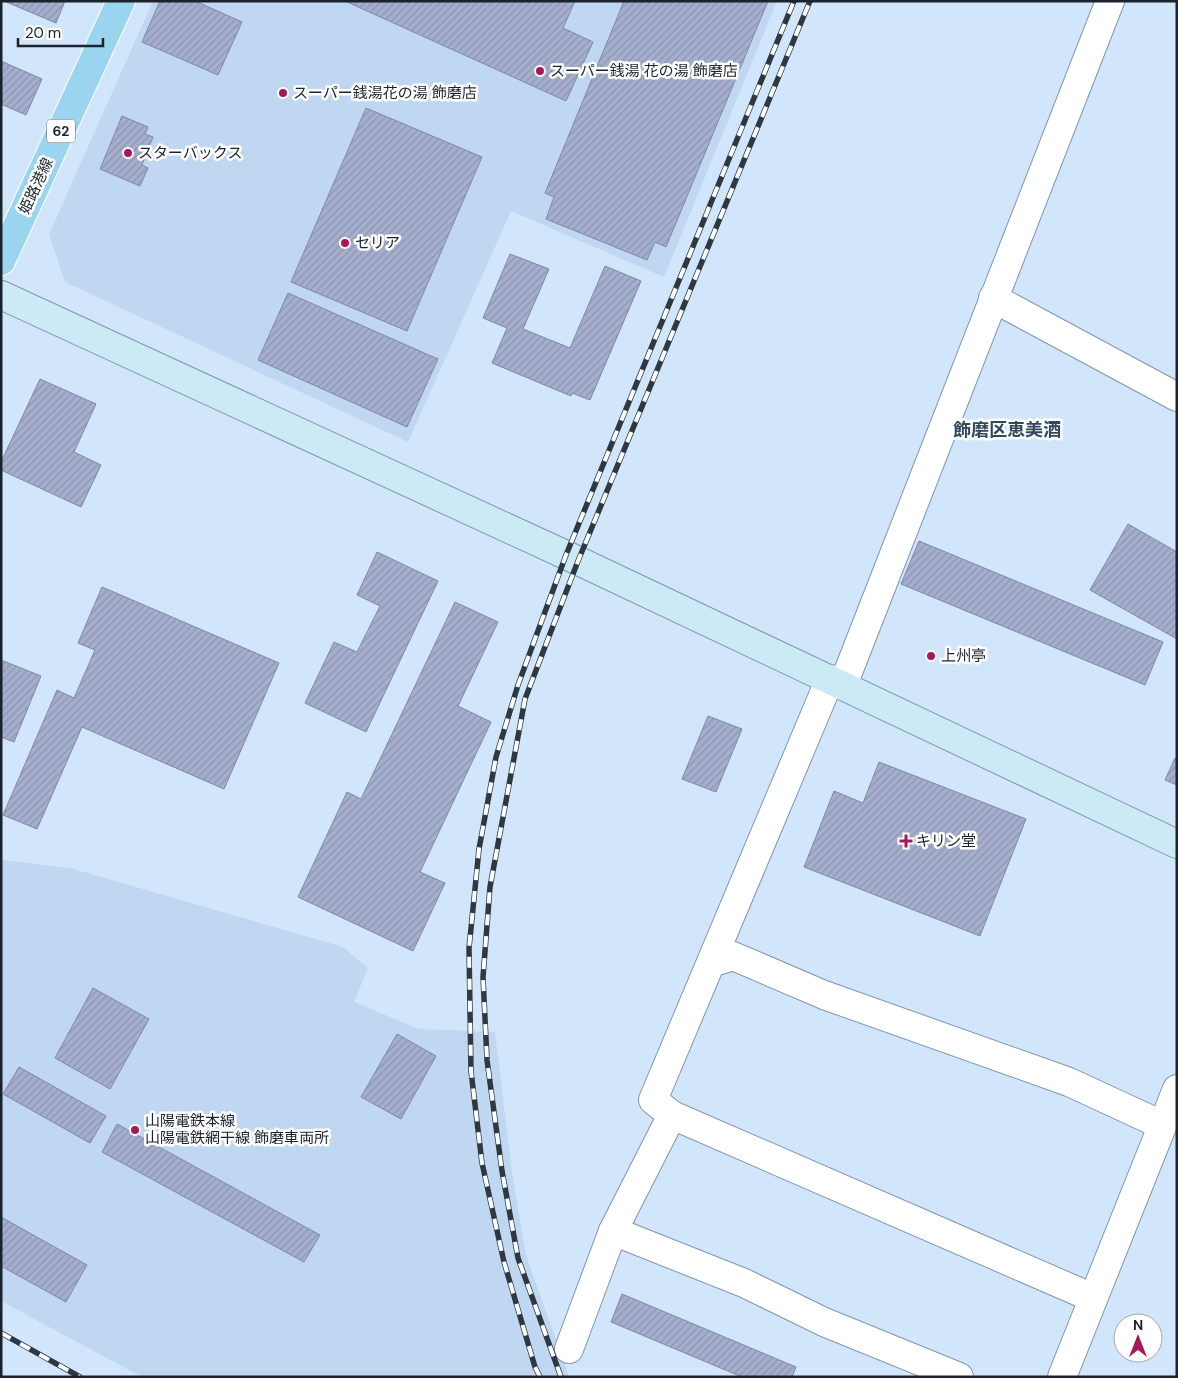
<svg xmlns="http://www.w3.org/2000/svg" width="1178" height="1378" viewBox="0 0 1178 1378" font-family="'DM Sans','Noto Sans JP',sans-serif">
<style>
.built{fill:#bfd7f1}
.building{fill:url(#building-hatch);stroke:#7f88a5}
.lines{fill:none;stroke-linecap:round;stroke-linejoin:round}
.street-casing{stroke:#7f96af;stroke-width:30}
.secondary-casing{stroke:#7f96af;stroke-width:30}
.primary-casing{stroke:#fff;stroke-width:30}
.street{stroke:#fff;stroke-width:28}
.secondary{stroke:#cceaf6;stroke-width:28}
.primary{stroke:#9ad4ee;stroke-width:28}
.rail-casing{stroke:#2d3843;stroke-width:5.5}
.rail{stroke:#fff;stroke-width:4;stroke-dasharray:11;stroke-linecap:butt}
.poi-dot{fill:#a61859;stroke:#fff;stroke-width:2}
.labels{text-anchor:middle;stroke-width:5;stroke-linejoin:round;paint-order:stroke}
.shield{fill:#fff;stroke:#5f656c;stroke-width:1}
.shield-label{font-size:14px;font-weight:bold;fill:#1a232d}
.poi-label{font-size:15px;fill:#1a232d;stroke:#fff;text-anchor:start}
.street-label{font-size:15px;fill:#1a232d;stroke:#fff}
.quarter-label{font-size:18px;font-weight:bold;fill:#33485e;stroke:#fff}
</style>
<defs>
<pattern id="building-hatch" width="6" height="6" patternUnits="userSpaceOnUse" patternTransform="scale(1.25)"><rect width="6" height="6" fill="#a5aecd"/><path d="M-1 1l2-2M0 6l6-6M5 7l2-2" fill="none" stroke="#8d95b0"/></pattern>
</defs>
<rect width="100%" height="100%" fill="#d1e5fb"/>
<g class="built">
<polygon points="153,1 777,1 664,277 511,211 408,442 65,282 49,234"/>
<polygon points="1,860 70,868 343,947 368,968 354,1002 419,1029 495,1032 512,1173 526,1255 569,1377 142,1377 1,1301"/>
</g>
<g class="building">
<polygon points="4,1 65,1 56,23"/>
<polygon points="160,1 195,1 242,22 218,75 142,42"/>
<polygon points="345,1 575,1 563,28 593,42 566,101"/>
<polygon points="624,1 768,1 666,247 655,242 647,260 546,219 554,197 545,193"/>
<polygon points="1,61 42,79 26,115 1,104"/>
<polygon points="366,108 482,157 407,331 291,282"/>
<polygon points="122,116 148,127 145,134 153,137 142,165 148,168 140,186 100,169"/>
<polygon points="510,254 549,269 523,329 570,348 605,266 641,281 590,400 572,393 571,396 492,363 507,328 483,318"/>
<polygon points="288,293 438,359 407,427 258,360"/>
<polygon points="40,379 96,404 74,452 101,465 81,507 1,470 1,462"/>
<polygon points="1128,524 1177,552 1177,639 1090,590"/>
<polygon points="919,541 1163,642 1145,685 901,584"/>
<polygon points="377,552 438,581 366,732 305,703 334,642 357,652 380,606 357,595"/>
<polygon points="102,587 279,663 224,789 82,727 37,829 3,815 57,690 74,698 95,650 78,643"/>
<polygon points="455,602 498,622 458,706 491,722 420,872 445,883 413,951 298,897 347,792 361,799"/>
<polygon points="1,660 41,676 14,742 1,737"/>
<polygon points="708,716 742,729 716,792 682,779"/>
<polygon points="1175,758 1177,759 1177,785 1165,780"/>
<polygon points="879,762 1026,819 980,936 804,867 834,791 863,803"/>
<polygon points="93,988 149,1019 110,1089 55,1058"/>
<polygon points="397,1034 436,1056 401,1119 361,1097"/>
<polygon points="19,1067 106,1116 90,1143 3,1094"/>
<polygon points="117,1124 320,1235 304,1262 102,1152"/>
<polygon points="1,1217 87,1265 66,1302 1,1266"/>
<polygon points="622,1294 796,1367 792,1377 742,1377 611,1322"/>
</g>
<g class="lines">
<g class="street-casing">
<g id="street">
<polyline points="993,298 1177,397"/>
<polyline points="830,679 653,1100 672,1115 1093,1298"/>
<polyline points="843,685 1110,1"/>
<polyline points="711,963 733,956 824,995 1069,1082 1162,1125"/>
<polyline points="613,1231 744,1283 824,1322 959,1377"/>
<polyline points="569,1349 613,1231 672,1115"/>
<polyline points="1062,1377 1177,1089"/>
</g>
</g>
<g class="secondary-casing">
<polyline id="secondary" points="1,295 566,555 1177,844"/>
</g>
<g class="primary-casing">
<polyline id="primary" points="1,261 121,1"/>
</g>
<use href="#street" class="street"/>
<use href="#secondary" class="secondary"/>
<use href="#primary" class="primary"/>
<g class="rail-casing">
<g id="rail">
<polyline points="1,1333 80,1377"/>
<polyline points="540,1377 535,1367 504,1262 482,1163 471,1071 469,948 479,849 496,757 518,685 566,555 794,1"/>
<polyline points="561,1377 518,1258 502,1171 487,1060 483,977 490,887 525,699 578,561 810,1"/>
</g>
</g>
<use href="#rail" class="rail"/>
</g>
<g class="poi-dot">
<circle cx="540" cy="71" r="5"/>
<circle cx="283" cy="93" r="5"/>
<circle cx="128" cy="153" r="5"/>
<circle cx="345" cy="243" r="5"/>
<circle cx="931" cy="656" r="5"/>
<path d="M903.5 833.5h5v5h5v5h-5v5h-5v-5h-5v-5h5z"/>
<circle cx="135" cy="1130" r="5"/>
</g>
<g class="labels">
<rect class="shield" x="47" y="119.5" width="28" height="23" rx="4"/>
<g class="shield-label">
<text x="61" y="136">62</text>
</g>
<g class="poi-label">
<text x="550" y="76">スーパー銭湯 花の湯 飾磨店</text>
<text x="293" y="98">スーパー銭湯花の湯 飾磨店</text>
<text x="138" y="158">スターバックス</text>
<text x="355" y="248">セリア</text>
<text x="941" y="661">上州亭</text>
<text x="916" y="846">キリン堂</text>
<text x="145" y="1126">山陽電鉄本線<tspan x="145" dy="17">山陽電鉄網干線 飾磨車両所</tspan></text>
</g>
<g class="street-label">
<text transform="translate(36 186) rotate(-65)" y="5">姫路港線</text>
</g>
<g class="quarter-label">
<text x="1007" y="436">飾磨区恵美酒</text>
</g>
</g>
<rect width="1178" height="1378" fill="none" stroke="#1a232d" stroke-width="5"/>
<g transform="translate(1138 1338)"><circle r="24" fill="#ffffff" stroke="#a3a7ab"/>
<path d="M0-4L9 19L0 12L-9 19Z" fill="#a61859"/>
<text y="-8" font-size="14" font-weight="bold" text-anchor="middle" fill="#1a232d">N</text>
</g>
<path d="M18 38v8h85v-8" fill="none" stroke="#1a232d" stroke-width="2.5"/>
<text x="25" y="38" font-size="15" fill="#1a232d" stroke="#ffffff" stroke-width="4" paint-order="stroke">20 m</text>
</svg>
